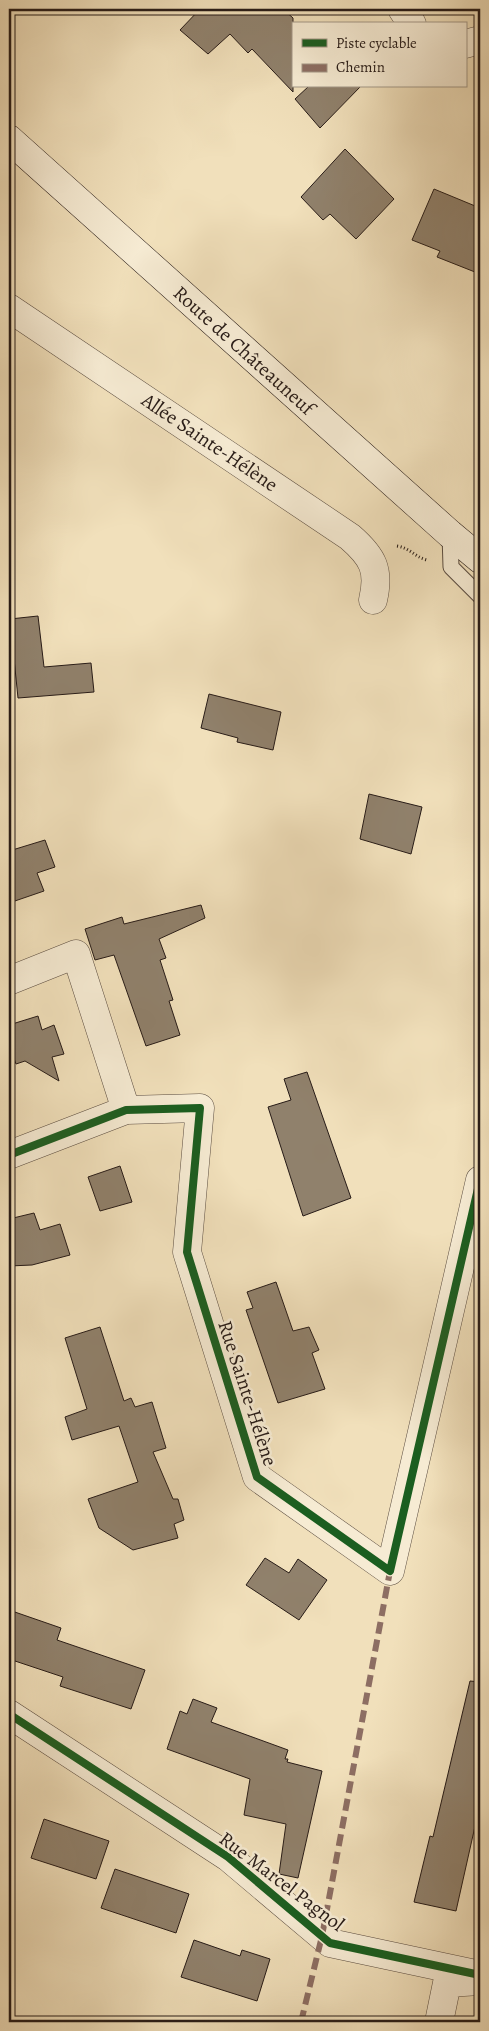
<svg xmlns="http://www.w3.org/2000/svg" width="489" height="2031" viewBox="0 0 489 2031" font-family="Alegreya,serif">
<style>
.building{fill:#90816c;stroke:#271b17}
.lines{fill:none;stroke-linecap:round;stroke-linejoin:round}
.lane-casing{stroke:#5a4c40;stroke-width:17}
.street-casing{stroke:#5a4c40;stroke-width:29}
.secondary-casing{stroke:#271b17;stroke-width:29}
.path{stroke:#271b17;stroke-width:3;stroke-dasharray:1 2.5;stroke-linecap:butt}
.lane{stroke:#f6ebd3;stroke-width:15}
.street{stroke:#f6ebd3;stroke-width:28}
.secondary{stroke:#f6ebd3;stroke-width:28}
.quiet{stroke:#8d6e63;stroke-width:6;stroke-dasharray:12 6;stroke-linecap:butt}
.cycleway-casing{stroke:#f6ebd3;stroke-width:11}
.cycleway{stroke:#1b5e20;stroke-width:8}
.labels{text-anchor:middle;stroke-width:5;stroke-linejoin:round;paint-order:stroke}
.street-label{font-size:20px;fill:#271b17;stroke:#f6ebd3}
</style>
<rect width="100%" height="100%" fill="#f1e0bb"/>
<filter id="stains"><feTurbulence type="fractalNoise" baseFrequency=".004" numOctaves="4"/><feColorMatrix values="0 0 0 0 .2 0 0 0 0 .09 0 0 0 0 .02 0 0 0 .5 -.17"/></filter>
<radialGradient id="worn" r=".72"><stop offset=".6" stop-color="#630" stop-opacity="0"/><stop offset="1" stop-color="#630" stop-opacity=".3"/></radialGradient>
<g class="building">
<polygon points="200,9 283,9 293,18 293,92 252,49 248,53 230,34 208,54 180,30"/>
<polygon points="309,86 361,86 320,128 295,99"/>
<polygon points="345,149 394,199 356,239 330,214 323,220 301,197"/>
<polygon points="434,189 480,208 480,274 437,257 440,251 412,240"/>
<polygon points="38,616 44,667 91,663 94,692 18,698 10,619"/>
<polygon points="209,694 281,712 273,750 237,742 238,738 201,728"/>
<polygon points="369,794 422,807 411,854 360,839"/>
<polygon points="45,840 55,867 37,873 44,891 9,903 9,851"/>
<polygon points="201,905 205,918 159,939 166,958 160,960 173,1000 169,1001 180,1035 146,1046 114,955 95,960 85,929 122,917 124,924"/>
<polygon points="38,1016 42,1030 54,1025 64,1054 52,1057 59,1081 25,1061 16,1064 9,1043 9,1025"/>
<polygon points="307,1072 351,1198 303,1216 268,1107 291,1100 284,1079"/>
<polygon points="120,1166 132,1202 100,1211 88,1177"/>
<polygon points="34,1213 40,1230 60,1224 70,1255 32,1265 9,1266 9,1219"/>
<polygon points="276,1282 293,1331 309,1327 319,1350 312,1353 325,1389 278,1403 246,1310 253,1308 247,1292"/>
<polygon points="100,1327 124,1401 131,1398 135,1407 152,1402 166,1448 153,1452 173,1499 178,1499 184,1520 174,1524 178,1538 133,1550 99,1528 88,1499 138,1482 119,1426 72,1440 65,1417 87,1409 65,1338"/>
<polygon points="265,1558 289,1573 298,1559 327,1580 299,1620 246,1585"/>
<polygon points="9,1610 61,1628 57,1640 145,1670 131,1709 60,1686 63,1677 9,1659"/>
<polygon points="470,1681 480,1682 480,1804 456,1911 414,1902 430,1836 433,1837"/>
<polygon points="193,1699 217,1708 211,1722 288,1750 285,1759 288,1759 287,1762 322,1771 298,1878 279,1874 286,1824 244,1815 250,1779 167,1749 180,1711 187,1714"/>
<polygon points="44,1819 109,1841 96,1879 31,1858"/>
<polygon points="115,1869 189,1894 176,1933 101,1908"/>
<polygon points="194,1940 240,1956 242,1950 270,1959 257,2001 181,1977"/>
</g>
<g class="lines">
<g class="lane-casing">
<polyline id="lane" points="450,534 451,567 480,596"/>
</g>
<g class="street-casing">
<g id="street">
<polyline points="402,9 412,24"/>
<polyline points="465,44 480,40"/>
<path d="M9,308l341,229c23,20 30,33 23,63"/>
<polyline points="11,980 76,954 126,1110"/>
<polyline points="9,1155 126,1110 200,1108 187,1252 257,1477 390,1571 480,1180"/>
<polyline points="9,1714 228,1857 330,1943 480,1975"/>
<polyline points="439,2022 447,1983 480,1981"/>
</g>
</g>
<g class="secondary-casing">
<polyline id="secondary" points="9,139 450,534 480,559"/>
</g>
<path class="path" d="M397,546c13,2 18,11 30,14"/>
<use href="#lane" class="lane"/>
<use href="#street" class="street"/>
<use href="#secondary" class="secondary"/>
<polyline class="quiet" points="301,2022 322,1936 390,1571"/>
<g class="cycleway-casing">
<g id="cycleway">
<polyline points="9,1155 126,1110 200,1108 187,1252 257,1477 390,1571 480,1180"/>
<polyline points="9,1714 228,1857 330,1943 480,1975"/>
</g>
</g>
<use href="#cycleway" class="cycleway"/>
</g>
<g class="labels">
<g class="street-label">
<text transform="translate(244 350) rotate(42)" y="7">Route de Châteauneuf</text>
<text transform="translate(210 442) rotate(34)" y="7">Allée Sainte-Hélène</text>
<text transform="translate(248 1393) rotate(72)" y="7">Rue Sainte-Hélène</text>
<text transform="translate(282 1881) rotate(37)" y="7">Rue Marcel Pagnol</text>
</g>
</g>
<rect width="489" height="2031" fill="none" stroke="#f1e0bb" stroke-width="30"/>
<rect x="10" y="10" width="469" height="2011" fill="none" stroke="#271b17" stroke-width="2.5"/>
<rect x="15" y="15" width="459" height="2001" fill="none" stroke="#271b17"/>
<rect x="292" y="22" width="175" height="65" fill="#f6ebd3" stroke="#a39888"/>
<rect x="302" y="39" width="25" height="8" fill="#1b5e20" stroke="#a39888"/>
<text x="336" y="48" font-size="15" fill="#271b17">Piste cyclable</text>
<rect x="302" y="64" width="25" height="8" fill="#8d6e63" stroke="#a39888"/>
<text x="336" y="72" font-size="15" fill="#271b17">Chemin</text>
<rect width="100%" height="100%" filter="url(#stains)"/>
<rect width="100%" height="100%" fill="url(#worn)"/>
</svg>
